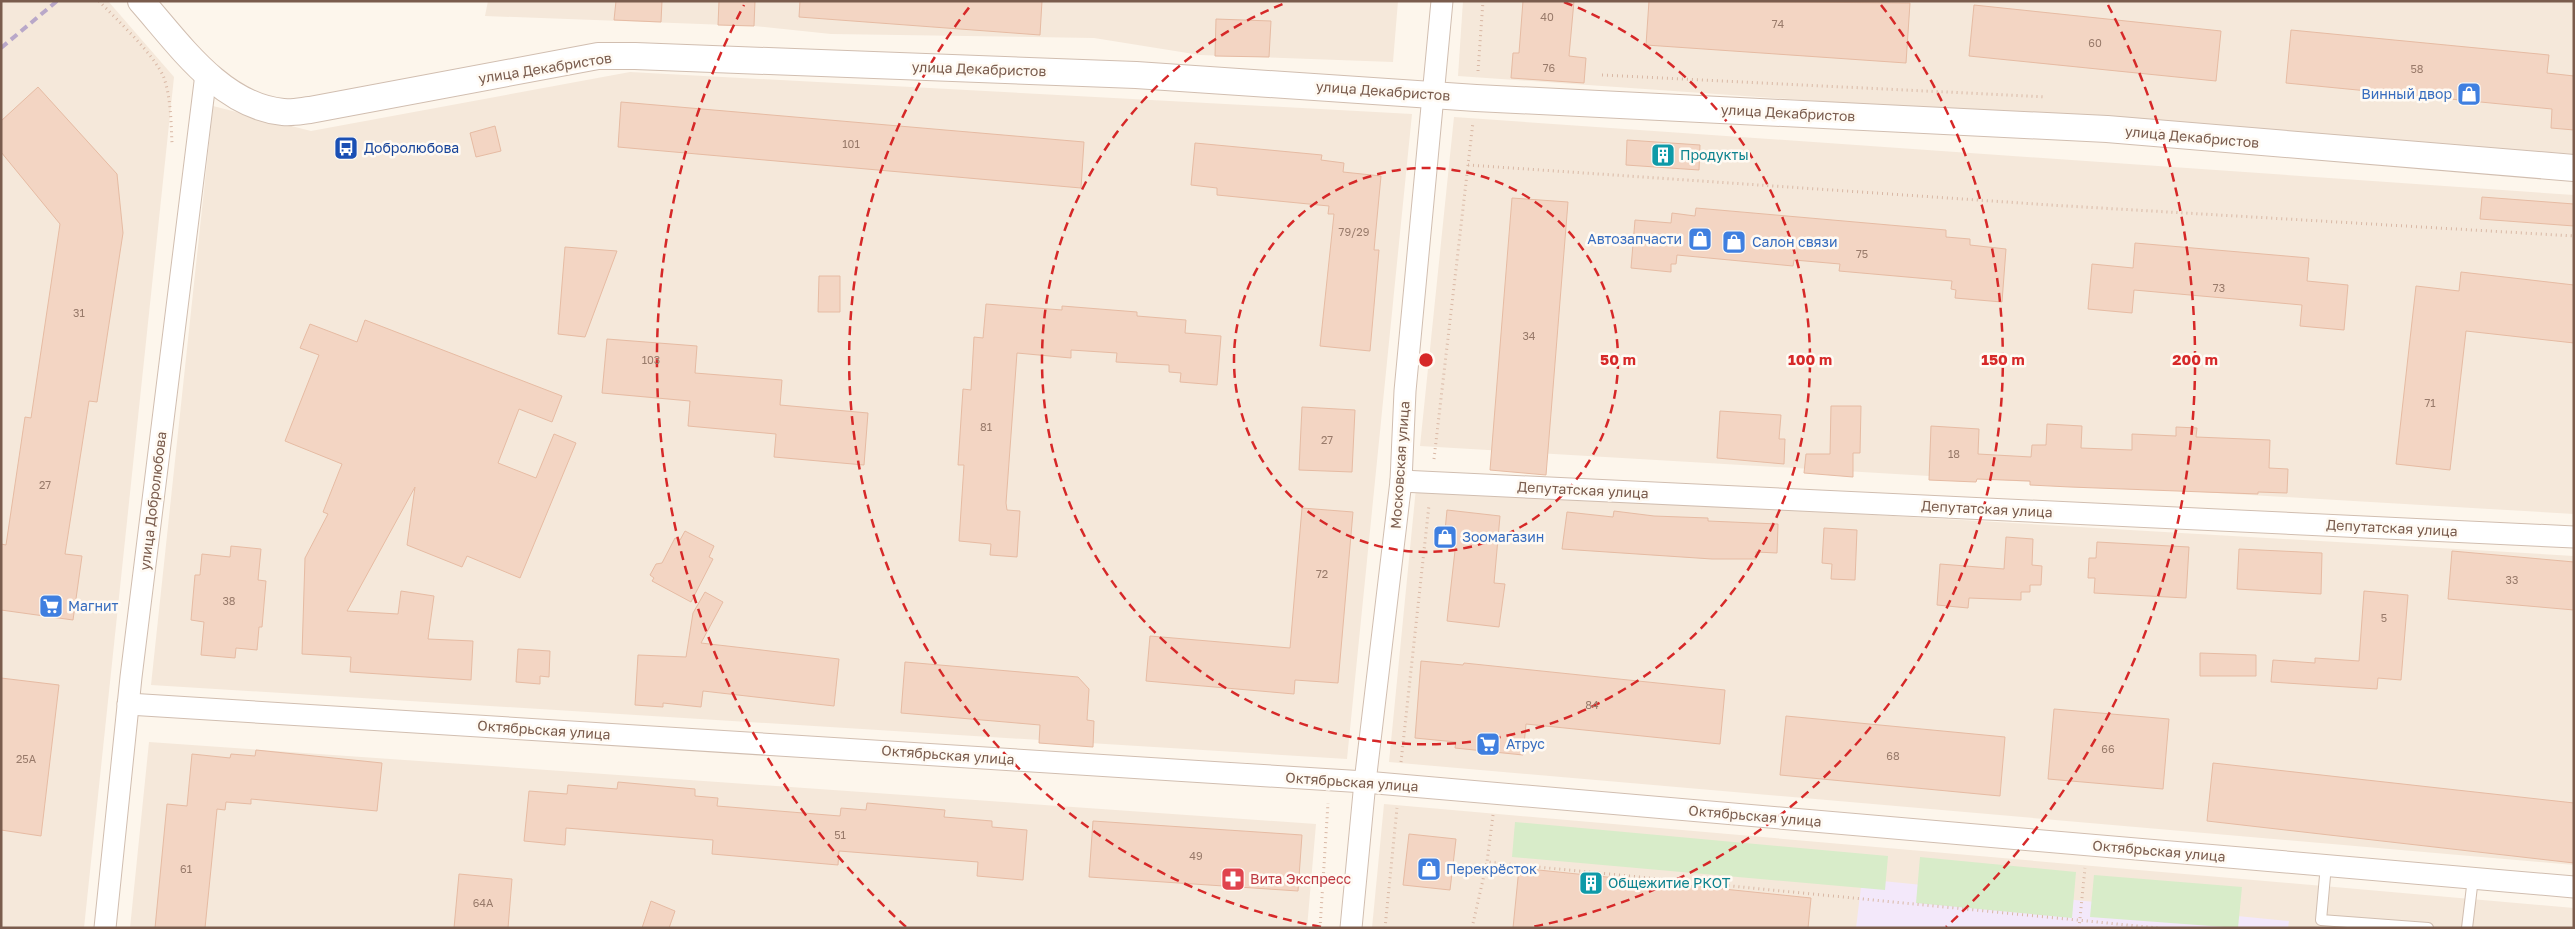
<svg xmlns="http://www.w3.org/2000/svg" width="2575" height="929" viewBox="0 0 2575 929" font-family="'Golos Text',sans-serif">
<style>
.residential{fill:#f5e8da}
.education{fill:#f3e8fa}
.green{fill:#d8ecc9}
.building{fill:#f3d5c3;stroke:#e6bba3}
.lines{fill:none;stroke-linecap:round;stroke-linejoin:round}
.service-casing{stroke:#d1beb0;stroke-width:12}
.minor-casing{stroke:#d1beb0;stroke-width:23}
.tertiary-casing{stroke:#d1beb0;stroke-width:28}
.path{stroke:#d9b8a5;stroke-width:3;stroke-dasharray:1 4;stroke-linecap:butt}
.service{stroke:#fff;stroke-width:10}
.minor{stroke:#fff;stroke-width:21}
.tertiary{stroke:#fff;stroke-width:26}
.rail{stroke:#b9a8c9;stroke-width:4;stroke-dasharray:8 5;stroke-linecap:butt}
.ring{fill:none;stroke:#d62828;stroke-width:2.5;stroke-dasharray:9 6}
.labels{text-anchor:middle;stroke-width:5;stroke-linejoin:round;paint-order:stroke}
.number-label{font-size:11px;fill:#987a6a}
.street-label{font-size:14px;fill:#7a5c4d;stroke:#fffaf3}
.shop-label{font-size:14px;fill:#366cbe;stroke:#fffaf3;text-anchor:start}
.transit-label{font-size:14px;fill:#164399;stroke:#fffaf3;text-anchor:start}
.culture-label{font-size:14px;fill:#0d838f;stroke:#fffaf3;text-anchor:start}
.health-label{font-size:14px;fill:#be3a42;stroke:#fffaf3;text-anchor:start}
.centre{fill:#d62828;stroke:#fffaf3;stroke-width:2.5}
.ring-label{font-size:15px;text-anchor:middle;font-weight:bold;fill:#d62828;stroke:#fffaf3;stroke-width:5;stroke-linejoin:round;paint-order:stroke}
</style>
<rect width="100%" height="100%" fill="#fdf6ec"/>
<g class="residential">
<polygon points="1,1 108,1 174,77 84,928 1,928"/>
<polygon points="488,1 1398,1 1393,62 1200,55 1094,38 831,34 754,26 485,16"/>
<polygon points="1463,1 2574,1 2574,154 1458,76"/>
<polygon points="630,72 1412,114 1347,759 151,685 213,106 311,131"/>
<polygon points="1454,117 2574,195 2574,514 1420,446"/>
<polygon points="1416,488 2574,556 2574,865 1389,762"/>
<polygon points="149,742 1316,824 1307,928 130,928"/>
<polygon points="1384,804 2574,908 2574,928 1372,928"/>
</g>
<polygon class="education" points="1862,879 2289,921 2288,928 1856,928"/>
<g class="green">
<polygon points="1515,822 1888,856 1885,890 1512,857"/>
<polygon points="1920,857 2076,872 2072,918 1916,903"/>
<polygon points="2094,875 2242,887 2238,928 2090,917"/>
</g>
<g class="building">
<polygon points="616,1 662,1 661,22 614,20"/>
<polygon points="719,1 755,1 754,26 718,25"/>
<polygon points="800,1 1042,1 1040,35 799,17"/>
<polygon points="1523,1 1574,1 1569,56 1586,58 1584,83 1511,78 1513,53 1519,53"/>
<polygon points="1649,1 1910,3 1906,63 1646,45"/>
<polygon points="1974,5 2221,31 2216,81 1969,56"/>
<polygon points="1216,19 1271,21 1269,57 1215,56"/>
<polygon points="2291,30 2549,55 2547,73 2574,76 2574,130 2551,128 2552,109 2286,83"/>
<polygon points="38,87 117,174 123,233 97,402 89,401 65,554 82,556 73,620 1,610 1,544 6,545 25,417 31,418 60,224 1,152 1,121"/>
<polygon points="621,102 1084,142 1081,188 618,147"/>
<polygon points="495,126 501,151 476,157 470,133"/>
<polygon points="1627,140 1700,145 1699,170 1626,165"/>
<polygon points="1195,143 1322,155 1321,160 1344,163 1343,172 1381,176 1374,250 1379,250 1370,351 1320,346 1334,214 1328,214 1329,206 1217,195 1217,188 1191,185"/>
<polygon points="2482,197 2574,204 2574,226 2480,219"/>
<polygon points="1512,198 1568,202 1546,475 1490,470"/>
<polygon points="1696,208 1946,230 1946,237 1970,239 1970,245 2006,249 2002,302 1955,298 1956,290 1951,289 1952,281 1839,271 1840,264 1794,260 1793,266 1677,255 1676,264 1671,264 1671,272 1631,268 1635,220 1671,223 1672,213 1695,216"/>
<polygon points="2135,243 2309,258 2307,281 2348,285 2344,330 2300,326 2302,305 2134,290 2132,313 2088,309 2092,264 2133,268"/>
<polygon points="565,247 617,251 585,337 558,334"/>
<polygon points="2461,272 2574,285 2574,343 2466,331 2450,470 2396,464 2416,286 2459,291"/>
<polygon points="819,276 840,276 840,312 818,312"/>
<polygon points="986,304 1062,310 1062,306 1137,312 1137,316 1186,320 1185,333 1221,336 1217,385 1180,382 1181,373 1169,372 1169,365 1116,362 1117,353 1071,350 1071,358 1017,353 1006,503 1007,510 1020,511 1017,557 990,555 991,544 959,541 964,465 958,465 963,389 971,390 974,337 983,338"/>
<polygon points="365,320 562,396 552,422 519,409 498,463 536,478 554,434 576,443 520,578 467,556 462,567 407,545 415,487 347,611 398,614 401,591 434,596 428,639 473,641 471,680 350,672 351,657 302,654 305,558 328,514 323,512 342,464 285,441 319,355 300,348 310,324 357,342"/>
<polygon points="607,339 697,346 695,373 782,380 780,405 868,413 864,465 774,457 776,434 688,426 690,401 602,393"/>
<polygon points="1831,406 1861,406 1860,453 1853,453 1853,477 1804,473 1806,454 1830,454"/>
<polygon points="1302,407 1355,410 1352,472 1299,470"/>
<polygon points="1720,411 1781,415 1779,439 1785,439 1784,464 1717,458"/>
<polygon points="2047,424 2082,426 2081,448 2132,450 2132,434 2176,436 2176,427 2197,428 2196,437 2270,440 2269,468 2288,469 2287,493 2258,492 2258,494 2070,487 2030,485 2030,481 1977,479 1976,482 1929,480 1931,426 1979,429 1978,454 2031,457 2032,445 2046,445"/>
<polygon points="1302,508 1353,512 1338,683 1295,680 1294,694 1146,681 1150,636 1290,648"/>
<polygon points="1447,510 1500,516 1494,583 1505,584 1499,627 1447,621 1456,542 1444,541"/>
<polygon points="1614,511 1654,516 1708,518 1708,521 1778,524 1777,553 1756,552 1756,559 1712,559 1562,549 1567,512 1613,517"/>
<polygon points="1824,528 1857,530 1855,580 1831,579 1832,564 1822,563"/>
<polygon points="685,531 714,546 709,557 713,559 691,602 652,581 654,578 650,575 656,564 662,563 675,538 680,540"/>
<polygon points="2006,537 2033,539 2032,565 2042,566 2041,585 2030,585 2030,592 2021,592 2021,600 1969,598 1968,608 1937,605 1940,564 2004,569"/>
<polygon points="2097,542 2189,547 2186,598 2094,593 2095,578 2088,578 2089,558 2096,558"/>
<polygon points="231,546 261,549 258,580 266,581 262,627 259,627 257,650 236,648 235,658 201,655 204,622 191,620 195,575 200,575 202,554 230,557"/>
<polygon points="2239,549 2322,553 2321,594 2237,589"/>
<polygon points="2452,551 2574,562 2574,610 2448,599"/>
<polygon points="2364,591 2408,595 2401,680 2378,678 2377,689 2271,682 2273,660 2315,663 2315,658 2359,661"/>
<polygon points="705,592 723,602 701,643 839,659 834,706 703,691 701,707 663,703 663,707 635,705 638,655 686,657 693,613"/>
<polygon points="518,649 550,651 549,677 540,676 540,684 516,682"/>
<polygon points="2200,653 2256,655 2256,676 2200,676"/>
<polygon points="1421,661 1463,665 1464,663 1725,690 1720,744 1526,724 1523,755 1455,748 1456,742 1415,738"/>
<polygon points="905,662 1078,677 1089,689 1087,720 1094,721 1093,747 1039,743 1040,725 901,713"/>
<polygon points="1,678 59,685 41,836 1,830"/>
<polygon points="2054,709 2169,719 2163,789 2048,779"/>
<polygon points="1786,716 2005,737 2000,796 1780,775"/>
<polygon points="256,750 382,763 377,811 251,799 251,804 226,802 225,810 217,809 205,928 155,928 167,804 187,806 192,754 230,758 231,754 255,756"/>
<polygon points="2213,763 2574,803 2574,863 2207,821"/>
<polygon points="618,782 695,789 695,796 718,798 717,806 840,816 841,808 866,810 867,803 945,810 944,817 992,821 992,827 1027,830 1023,880 977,876 978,862 839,851 838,865 712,854 713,840 566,828 565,845 524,841 529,791 567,794 568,785 617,789"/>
<polygon points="1093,821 1302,835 1298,891 1089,877"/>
<polygon points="1409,834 1456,839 1450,890 1403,885"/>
<polygon points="1519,868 1811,898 1808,928 1513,928"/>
<polygon points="459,874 512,879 508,928 454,928"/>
<polygon points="651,901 675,911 669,928 642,928"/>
</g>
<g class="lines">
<g class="service-casing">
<g id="service">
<polyline points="2326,865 2321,920 2428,928"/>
<polyline points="2467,928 2473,878"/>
</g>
</g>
<g class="minor-casing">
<g id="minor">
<polyline points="1401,481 2574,537"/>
<polyline points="128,704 1365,782 2574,887"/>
<polyline points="105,928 131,677 206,74"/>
<polyline points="1351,928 1365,782 1401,481 1405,391 1442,1"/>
</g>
</g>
<g class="tertiary-casing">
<path id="tertiary" d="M141,1c38,43 80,105 142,111 9,1 18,-1 27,-2l288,-54h37l501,19 340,23 631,31 467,39"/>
</g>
<g class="path">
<path d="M99,1c18,19 56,54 65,77 7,20 7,45 8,65"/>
<polyline points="1478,71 1483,1"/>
<polyline points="1602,75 2046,97"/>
<polyline points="1468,165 2050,205 2574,236"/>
<polyline points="1434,459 1473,122"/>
<polyline points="1401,762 1429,505"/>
<polyline points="1493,815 1487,862 2158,928"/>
<polyline points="1320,928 1328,803"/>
<polyline points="1385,928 1397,808"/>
<polyline points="1472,928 1487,862"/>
<polyline points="2079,928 2085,868"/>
</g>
<use href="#service" class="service"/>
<use href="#minor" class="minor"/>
<use href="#tertiary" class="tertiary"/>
<polyline class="rail" points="1,48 57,1"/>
</g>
<g class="ring">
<circle cx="1426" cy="360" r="192"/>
<path d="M1564 2A384 384 0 1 1 1288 2"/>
<path d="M1321 927A577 577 0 0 1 971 5M1881 5A577 577 0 0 1 1531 927"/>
<path d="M906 927A769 769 0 0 1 744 5M2108 5A769 769 0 0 1 1946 927"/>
</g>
<defs>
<g id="shop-square" transform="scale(1.25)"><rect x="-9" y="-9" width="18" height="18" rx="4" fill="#3f7fe0" stroke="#fffaf3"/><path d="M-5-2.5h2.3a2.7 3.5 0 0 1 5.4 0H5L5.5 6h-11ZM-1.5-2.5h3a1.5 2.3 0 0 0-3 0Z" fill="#fff"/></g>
<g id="bus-square" transform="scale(1.25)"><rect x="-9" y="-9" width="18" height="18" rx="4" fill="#1a4fb4" stroke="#fffaf3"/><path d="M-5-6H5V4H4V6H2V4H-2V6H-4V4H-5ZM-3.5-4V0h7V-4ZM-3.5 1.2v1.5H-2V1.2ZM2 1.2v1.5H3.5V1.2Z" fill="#fff"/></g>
<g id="building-square" transform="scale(1.25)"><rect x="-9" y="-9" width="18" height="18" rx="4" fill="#0f9aa8" stroke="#fffaf3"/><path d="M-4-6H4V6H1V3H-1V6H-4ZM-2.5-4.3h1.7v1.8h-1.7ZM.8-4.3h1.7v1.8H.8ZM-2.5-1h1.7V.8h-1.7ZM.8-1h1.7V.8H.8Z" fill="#fff"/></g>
<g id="supermarket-square" transform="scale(1.25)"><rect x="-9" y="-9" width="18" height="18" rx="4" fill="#3f7fe0" stroke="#fffaf3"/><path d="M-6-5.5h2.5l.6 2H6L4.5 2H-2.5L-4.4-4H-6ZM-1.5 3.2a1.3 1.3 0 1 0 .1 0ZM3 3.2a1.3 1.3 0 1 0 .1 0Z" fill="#fff"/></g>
<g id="pharmacy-square" transform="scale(1.25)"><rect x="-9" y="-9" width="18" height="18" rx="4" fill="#e0444e" stroke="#fffaf3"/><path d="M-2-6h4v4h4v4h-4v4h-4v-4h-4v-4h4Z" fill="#fff"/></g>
</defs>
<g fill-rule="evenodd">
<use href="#shop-square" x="2469" y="94"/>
<use href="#bus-square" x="346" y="148"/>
<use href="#building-square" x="1663" y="155"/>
<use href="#shop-square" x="1700" y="239"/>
<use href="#shop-square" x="1734" y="242"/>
<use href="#shop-square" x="1445" y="537"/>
<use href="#supermarket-square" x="51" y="606"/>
<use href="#supermarket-square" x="1488" y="744"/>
<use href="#shop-square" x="1429" y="869"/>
<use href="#pharmacy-square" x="1233" y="879"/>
<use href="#building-square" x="1591" y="883"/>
</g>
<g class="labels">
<g class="number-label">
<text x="1547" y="21">40</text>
<text x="1778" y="28">74</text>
<text x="2095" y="47">60</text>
<text x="1549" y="72">76</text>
<text x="2417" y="73">58</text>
<text x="851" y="148">101</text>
<text x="1354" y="236">79/29</text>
<text x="1862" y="258">75</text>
<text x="2219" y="292">73</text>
<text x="79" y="317">31</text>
<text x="1529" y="340">34</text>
<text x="651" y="364">103</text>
<text x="2430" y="407">71</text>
<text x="986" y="431">81</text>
<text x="1327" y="444">27</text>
<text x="1954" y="458">18</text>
<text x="45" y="489">27</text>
<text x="1322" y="578">72</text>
<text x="2512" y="584">33</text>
<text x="229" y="605">38</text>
<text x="2384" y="622">5</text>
<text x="1592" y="709">84</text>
<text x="2108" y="753">66</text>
<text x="1893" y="760">68</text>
<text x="26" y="763">25А</text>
<text x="840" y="839">51</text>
<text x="1196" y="860">49</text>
<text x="186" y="873">61</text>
<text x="483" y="907">64А</text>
</g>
<g class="street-label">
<text transform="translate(545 68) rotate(-9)" y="5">улица Декабристов</text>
<text transform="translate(979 69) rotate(2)" y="5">улица Декабристов</text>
<text transform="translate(1383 91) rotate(4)" y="5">улица Декабристов</text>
<text transform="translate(1788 113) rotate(3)" y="5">улица Декабристов</text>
<text transform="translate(2192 137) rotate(5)" y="5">улица Декабристов</text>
<text transform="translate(1400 465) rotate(-86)" y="5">Московская улица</text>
<text transform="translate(1583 490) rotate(3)" y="5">Депутатская улица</text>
<text transform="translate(153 501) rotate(-83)" y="5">улица Добролюбова</text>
<text transform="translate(1987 509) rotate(3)" y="5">Депутатская улица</text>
<text transform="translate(2392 528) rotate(3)" y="5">Депутатская улица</text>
<text transform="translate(544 730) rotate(4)" y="5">Октябрьская улица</text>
<text transform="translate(948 755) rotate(4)" y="5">Октябрьская улица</text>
<text transform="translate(1352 782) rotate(4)" y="5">Октябрьская улица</text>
<text transform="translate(1755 816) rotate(5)" y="5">Октябрьская улица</text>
<text transform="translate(2159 851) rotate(5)" y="5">Октябрьская улица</text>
</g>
<g class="shop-label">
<text x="2452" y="99" text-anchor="end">Винный двор</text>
<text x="1682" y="244" text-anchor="end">Автозапчасти</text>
<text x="1752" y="247">Салон связи</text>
<text x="1462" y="542">Зоомагазин</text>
<text x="68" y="611">Магнит</text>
<text x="1506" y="749">Атрус</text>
<text x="1446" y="874">Перекрёсток</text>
</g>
<g class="transit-label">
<text x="364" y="153">Добролюбова</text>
</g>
<g class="culture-label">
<text x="1680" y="160">Продукты</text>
<text x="1608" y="888">Общежитие РКОТ</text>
</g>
<g class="health-label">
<text x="1250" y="884">Вита Экспресс</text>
</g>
</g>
<circle cx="1426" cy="360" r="8" class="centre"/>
<g class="ring-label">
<text x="1618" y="365">50 m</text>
<text x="1810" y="365">100 m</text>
<text x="2003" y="365">150 m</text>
<text x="2195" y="365">200 m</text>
</g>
<rect width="2575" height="929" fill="none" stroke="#7a5c4d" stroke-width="5"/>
</svg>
